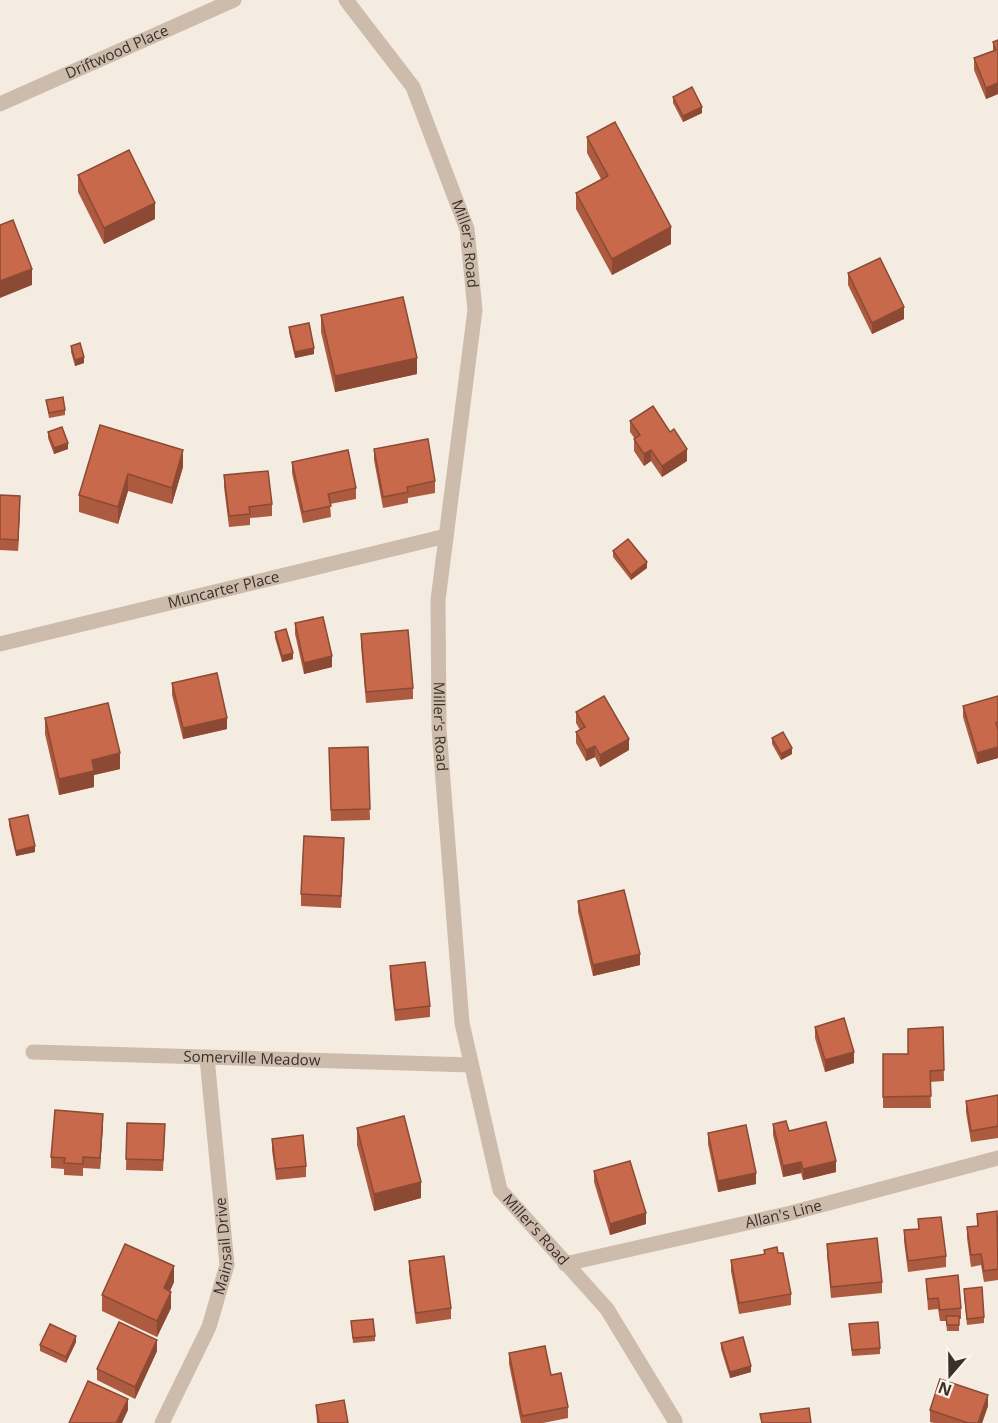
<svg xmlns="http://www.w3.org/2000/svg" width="998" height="1423" viewBox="0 0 998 1423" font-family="'Open Sans',sans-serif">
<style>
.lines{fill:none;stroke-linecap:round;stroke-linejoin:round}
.minor{stroke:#cdbbac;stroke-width:15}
.wall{fill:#ac5a40}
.shaded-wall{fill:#8c4a34}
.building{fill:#c8694b;stroke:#8c4a34;stroke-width:1.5}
.labels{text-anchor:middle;stroke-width:6;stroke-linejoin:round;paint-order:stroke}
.street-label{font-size:15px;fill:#3b302b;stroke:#fbf5ee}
</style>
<rect width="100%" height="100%" fill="#f4ebe1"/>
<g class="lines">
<g class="minor">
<path id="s1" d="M346,0l67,87 54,142 8,81 -37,290 1,129 23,294 38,167 107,119 68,112v2"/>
<path id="s2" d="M0,104l234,-104"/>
<path id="s3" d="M0,644l446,-108"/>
<path id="s4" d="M33,1052l438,13"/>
<path id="s5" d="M565,1264l226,-51 207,-55"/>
<path id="s6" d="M162,1423l47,-96 18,-62 -20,-207"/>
</g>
</g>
<g class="wall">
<polygon points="998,40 998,94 986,99 974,70 974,58 993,51 993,42"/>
<polygon points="673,97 702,113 683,122 673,103"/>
<polygon points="587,137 671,244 612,275 576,209 576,193 601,179 587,153"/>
<polygon points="78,175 155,219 104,244 78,192"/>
<polygon points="848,273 904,319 872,334 848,285"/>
<polygon points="321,315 417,374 335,392 321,332"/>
<polygon points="289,327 314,354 295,358 289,332"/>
<polygon points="71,346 84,363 75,366 71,352"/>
<polygon points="46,400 65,410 65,415 49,418"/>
<polygon points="630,421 687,461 662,477 651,461 644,466 634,451 634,439 635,439 630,432"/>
<polygon points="100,425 183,467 172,504 128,491 118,524 79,512 79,495"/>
<polygon points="48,432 68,449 54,454 48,438"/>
<polygon points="374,449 435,481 435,493 408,498 408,503 383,508 374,460"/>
<polygon points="292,462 356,488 356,499 330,504 331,517 303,523 292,473"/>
<polygon points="224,475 272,504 272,516 250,518 250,525 229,527 224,487"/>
<polygon points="0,495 20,507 18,551 0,550"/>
<polygon points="613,551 647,568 631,580 613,557"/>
<polygon points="295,623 332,667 304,674 295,634"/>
<polygon points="275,632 293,659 282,662 275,638"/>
<polygon points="361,634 413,688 413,699 366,703 361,645"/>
<polygon points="172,683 227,729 183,739 172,695"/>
<polygon points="998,696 998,758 977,764 963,717 963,706"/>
<polygon points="576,712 629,750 600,767 595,757 586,761 576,743 576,732 580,730 576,723"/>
<polygon points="45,718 120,769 94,775 94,787 59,795 45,734"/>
<polygon points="772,738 792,754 781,760 772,744"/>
<polygon points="368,747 370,820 331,821 329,748"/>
<polygon points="9,819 35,852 16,856 9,825"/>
<polygon points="344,849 341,908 301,906 301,894"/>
<polygon points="578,901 640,965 593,976 578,912"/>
<polygon points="390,966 430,1006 430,1017 395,1021 390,977"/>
<polygon points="815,1027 854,1063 825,1072 815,1038"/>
<polygon points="943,1027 944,1081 930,1082 931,1108 883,1108 883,1054 908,1054"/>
<polygon points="998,1095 998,1138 971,1142 966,1112 966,1101"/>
<polygon points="127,1123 165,1135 163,1171 126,1170"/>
<polygon points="773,1124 789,1131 836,1172 803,1180 801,1173 783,1177 773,1135"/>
<polygon points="103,1125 100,1169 83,1168 83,1176 64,1175 64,1169 51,1168 51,1157"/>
<polygon points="357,1128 421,1198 374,1211 357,1145"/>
<polygon points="708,1133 756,1184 718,1192 708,1144"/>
<polygon points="272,1139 306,1166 306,1177 276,1180 272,1150"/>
<polygon points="594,1171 646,1224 610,1235 594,1182"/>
<polygon points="977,1214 998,1216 998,1280 984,1282 981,1265 971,1267 967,1238 967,1227 977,1226"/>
<polygon points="918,1219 946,1256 946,1267 908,1272 904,1241 904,1230 918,1229"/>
<polygon points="827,1244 882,1282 882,1293 831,1298 827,1255"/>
<polygon points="764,1250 778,1253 791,1294 791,1305 739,1314 731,1271 731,1260 764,1255"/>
<polygon points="409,1261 451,1308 451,1319 416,1324 409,1272"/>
<polygon points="926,1279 961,1308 961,1319 959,1319 959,1331 947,1331 946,1321 940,1321 938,1309 928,1310"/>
<polygon points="174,1282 170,1291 171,1308 157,1337 102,1311 102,1295"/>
<polygon points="964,1295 984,1317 984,1323 967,1325"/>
<polygon points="351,1321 375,1336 375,1341 353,1343"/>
<polygon points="849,1324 880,1348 880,1354 852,1356"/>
<polygon points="76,1342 66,1363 40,1351 40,1345"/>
<polygon points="721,1343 751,1372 730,1378 721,1349"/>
<polygon points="157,1351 135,1399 97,1380 97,1369"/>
<polygon points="509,1353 551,1375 568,1407 568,1418 543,1423 521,1423 509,1364"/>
<polygon points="316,1405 348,1423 317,1423"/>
<polygon points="988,1406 982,1423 934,1423 930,1422 930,1410"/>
</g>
<g class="shaded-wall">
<polygon points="998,83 998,94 986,99 986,88"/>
<polygon points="702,107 702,113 683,122 683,116"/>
<polygon points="155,203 155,219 104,244 104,228"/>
<polygon points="671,227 671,244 612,275 612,259"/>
<polygon points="32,269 32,285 0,298 0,281"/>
<polygon points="904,307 904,319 872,334 872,323"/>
<polygon points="314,348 314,354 295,358 295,352"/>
<polygon points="84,357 84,363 75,366 75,360"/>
<polygon points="417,358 417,374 335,392 335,376"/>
<polygon points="68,443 68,449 54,454 54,448"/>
<polygon points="687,449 687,461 662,477 662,466"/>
<polygon points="183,450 183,467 172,504 172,488"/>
<polygon points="651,450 651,461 644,466 644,454"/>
<polygon points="128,474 128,491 118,524 118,507"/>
<polygon points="20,496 20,507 18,551 18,540"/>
<polygon points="647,562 647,568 631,580 631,575"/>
<polygon points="293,653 293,659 282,662 282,656"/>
<polygon points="332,656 332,667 304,674 304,663"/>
<polygon points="227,718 227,729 183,739 183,728"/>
<polygon points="629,739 629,750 600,767 600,755"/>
<polygon points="595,746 595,757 586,761 586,750"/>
<polygon points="998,747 998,758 977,764 977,753"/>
<polygon points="792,748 792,754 781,760 781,754"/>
<polygon points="120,753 120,769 94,775 94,787 59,795 59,779 92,760"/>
<polygon points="35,846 35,852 16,856 16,851"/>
<polygon points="640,954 640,965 593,976 593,965"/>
<polygon points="854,1052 854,1063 825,1072 825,1060"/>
<polygon points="103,1114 103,1125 100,1169 100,1158"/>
<polygon points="836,1161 836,1172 803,1180 803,1169"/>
<polygon points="801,1162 801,1173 783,1177 783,1166"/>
<polygon points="756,1173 756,1184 718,1192 718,1181"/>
<polygon points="421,1182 421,1198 374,1211 374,1194"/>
<polygon points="646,1213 646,1224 610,1235 610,1224"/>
<polygon points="174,1266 174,1282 164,1304 164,1288"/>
<polygon points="171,1292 171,1308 157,1337 157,1321"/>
<polygon points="76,1336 76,1342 66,1363 66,1357"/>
<polygon points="157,1340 157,1351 135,1399 135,1387"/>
<polygon points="751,1366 751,1372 730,1378 730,1372"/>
<polygon points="988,1395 988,1406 982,1423 978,1423"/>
<polygon points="128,1399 128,1410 122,1423 116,1423"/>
</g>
<g class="building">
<polygon points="998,40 998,83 986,88 974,58 996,50 993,42"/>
<polygon points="692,87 702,107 683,116 673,97"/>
<polygon points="615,122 671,227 612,259 576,193 608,176 587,137"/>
<polygon points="129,150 155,203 104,228 78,175"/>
<polygon points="13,220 32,269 0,281 0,225"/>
<polygon points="880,258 904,307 872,323 848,273"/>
<polygon points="403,297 417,358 335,376 321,315"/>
<polygon points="309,323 314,348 295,352 289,327"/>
<polygon points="80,343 84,357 75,360 71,346"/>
<polygon points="63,397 65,410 49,413 46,400"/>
<polygon points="653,406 670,432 674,429 687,449 662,466 651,450 644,454 634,439 640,435 630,421"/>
<polygon points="100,425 183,450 172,488 128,474 118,507 79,495"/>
<polygon points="62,427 68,443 54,448 48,432"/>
<polygon points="428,439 435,481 407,487 408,492 383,497 374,449"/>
<polygon points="348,450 356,488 328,494 331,506 303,512 292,462"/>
<polygon points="268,471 272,504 249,507 250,514 229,516 224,475"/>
<polygon points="0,495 20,496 18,540 0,539"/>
<polygon points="628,539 647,562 631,575 613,551"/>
<polygon points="323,617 332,656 304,663 295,623"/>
<polygon points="286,629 293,653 282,656 275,632"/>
<polygon points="408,630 413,688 366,692 361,634"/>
<polygon points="217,673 227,718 183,728 172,683"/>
<polygon points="604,696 629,739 600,755 595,746 586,750 576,732 585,727 576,712"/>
<polygon points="998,696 998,722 996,723 998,730 998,747 977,753 963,706"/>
<polygon points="108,703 120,753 92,760 94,771 59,779 45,718"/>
<polygon points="783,732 792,748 781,754 772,738"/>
<polygon points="368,747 370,809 331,810 329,748"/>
<polygon points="28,815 35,846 16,851 9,819"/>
<polygon points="304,836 344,838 341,896 301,894"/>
<polygon points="624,890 640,954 593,965 578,901"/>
<polygon points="425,962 430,1006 395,1010 390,966"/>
<polygon points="844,1018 854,1052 825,1060 815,1027"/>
<polygon points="943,1027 944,1070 930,1071 931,1096 883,1097 883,1054 908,1054 908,1029"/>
<polygon points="998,1095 998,1126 971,1131 966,1101"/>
<polygon points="55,1110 103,1114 100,1158 83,1157 83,1164 64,1163 65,1158 51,1157"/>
<polygon points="404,1116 421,1182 374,1194 357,1128"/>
<polygon points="786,1121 789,1131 826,1122 836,1161 803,1169 801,1162 783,1166 773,1124"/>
<polygon points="127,1123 165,1124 163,1160 126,1159"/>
<polygon points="746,1125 756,1173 718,1181 708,1133"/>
<polygon points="303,1135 306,1166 276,1169 272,1139"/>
<polygon points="630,1161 646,1213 610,1224 594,1171"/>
<polygon points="997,1211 998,1269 984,1271 981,1254 971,1255 967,1227 978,1226 977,1214"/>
<polygon points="941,1217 946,1256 908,1261 904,1230 919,1229 918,1219"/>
<polygon points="877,1238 882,1282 831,1287 827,1244"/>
<polygon points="125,1244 174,1266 164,1288 171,1292 157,1321 102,1295"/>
<polygon points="777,1247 778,1253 783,1253 791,1294 739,1303 731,1260 765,1254 764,1250"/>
<polygon points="444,1256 451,1308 416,1313 409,1261"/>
<polygon points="958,1275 961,1308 940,1310 938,1298 928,1299 926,1279"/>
<polygon points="982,1287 984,1317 967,1319 964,1289"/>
<polygon points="946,1316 959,1316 959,1325 947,1325"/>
<polygon points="373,1319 375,1336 353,1338 351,1321"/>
<polygon points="119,1322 157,1340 135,1387 97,1369"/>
<polygon points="878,1322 880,1348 852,1350 849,1324"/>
<polygon points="50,1324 76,1336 66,1357 40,1345"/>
<polygon points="743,1337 751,1366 730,1372 721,1343"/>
<polygon points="545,1346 551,1375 561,1373 568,1407 522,1416 509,1353"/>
<polygon points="940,1379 988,1395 978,1423 968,1423 930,1410"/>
<polygon points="88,1381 128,1399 116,1423 69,1423"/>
<polygon points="344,1400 348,1423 319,1423 316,1405"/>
<polygon points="809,1408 811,1423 762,1423 760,1414"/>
</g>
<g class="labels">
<g class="street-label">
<text dy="5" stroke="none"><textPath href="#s2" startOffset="128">Driftwood Place</textPath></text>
<text dy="5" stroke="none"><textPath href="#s1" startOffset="276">Miller's Road</textPath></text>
<text dy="5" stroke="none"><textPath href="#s3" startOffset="230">Muncarter Place</textPath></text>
<text dy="5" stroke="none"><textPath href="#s1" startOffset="762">Miller's Road</textPath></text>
<text dy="5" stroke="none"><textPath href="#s4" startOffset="219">Somerville Meadow</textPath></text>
<text dy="5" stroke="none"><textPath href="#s5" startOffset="224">Allan's Line</textPath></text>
<text dy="5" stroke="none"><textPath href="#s1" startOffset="1284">Miller's Road</textPath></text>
<text dy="5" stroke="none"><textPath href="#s6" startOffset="190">Mainsail Drive</textPath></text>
</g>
</g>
<g transform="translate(950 1375) rotate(200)" stroke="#fbf5ee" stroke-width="4.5" paint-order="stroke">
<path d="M0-4.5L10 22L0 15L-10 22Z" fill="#3b302b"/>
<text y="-9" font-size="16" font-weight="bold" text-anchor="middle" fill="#3b302b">N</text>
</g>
</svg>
